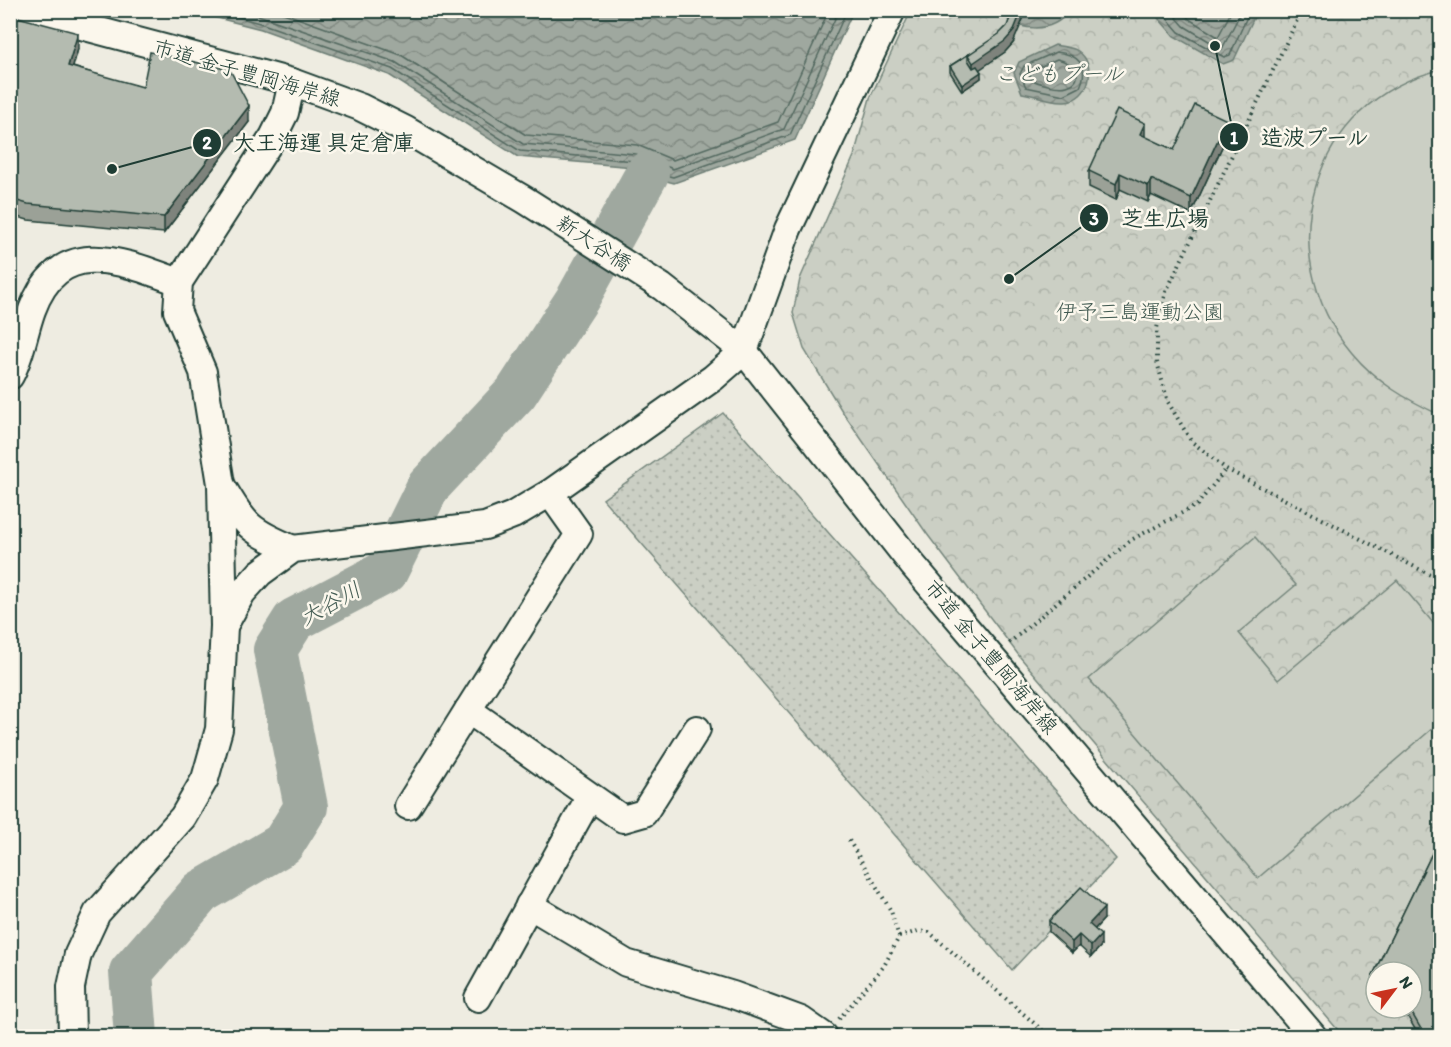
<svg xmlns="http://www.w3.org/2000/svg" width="1451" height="1047" viewBox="0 0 1451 1047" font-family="Itim,'Klee One',sans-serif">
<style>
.grass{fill:url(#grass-dots);stroke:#75867c;stroke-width:1.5}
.forest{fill:url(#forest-crowns);stroke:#75867c;stroke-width:1.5;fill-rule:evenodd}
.garden{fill:#cbcfc4;stroke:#75867c;stroke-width:1.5}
.water{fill:url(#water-waves);stroke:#6c7d74;stroke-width:1.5}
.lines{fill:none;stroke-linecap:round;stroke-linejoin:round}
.shore{stroke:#52685f;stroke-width:1.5}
.river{stroke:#9fa89f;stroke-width:44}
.minor-casing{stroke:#1f3d34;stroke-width:30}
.path{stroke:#1f3d34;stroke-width:4;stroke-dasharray:1.5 4.5;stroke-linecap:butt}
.minor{stroke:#fbf7ec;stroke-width:26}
.rail{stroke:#1f3d34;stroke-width:4.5}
.wall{fill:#9ba197;stroke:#1f3d34;stroke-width:1.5}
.shaded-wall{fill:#7e837b;stroke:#1f3d34;stroke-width:1.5}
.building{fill:#b4bbb0;stroke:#1f3d34;stroke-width:1.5}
.labels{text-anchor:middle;stroke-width:5;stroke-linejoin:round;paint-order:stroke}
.street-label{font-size:21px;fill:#1f3d34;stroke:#fbf7ec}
.park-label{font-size:21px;fill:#415a51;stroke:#fbf7ec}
.water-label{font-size:22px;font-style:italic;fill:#455d54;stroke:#fbf7ec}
.leader{fill:none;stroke:#1f3d34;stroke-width:2}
.callout-dot{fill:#1f3d34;stroke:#fbf7ec;stroke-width:2}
.mark-label{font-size:18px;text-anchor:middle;font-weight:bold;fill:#fff}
.callout-label{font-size:22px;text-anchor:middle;font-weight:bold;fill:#1f3d34;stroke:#fbf7ec;stroke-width:5;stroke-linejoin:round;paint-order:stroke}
</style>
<defs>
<pattern id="grass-dots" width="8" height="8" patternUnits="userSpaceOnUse" patternTransform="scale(1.5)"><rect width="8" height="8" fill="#cbcfc4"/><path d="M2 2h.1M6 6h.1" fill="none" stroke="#aeb3a9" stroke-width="1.8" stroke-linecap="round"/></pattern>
<pattern id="forest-crowns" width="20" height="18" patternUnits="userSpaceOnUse" patternTransform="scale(1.5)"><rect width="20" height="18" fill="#cbcfc4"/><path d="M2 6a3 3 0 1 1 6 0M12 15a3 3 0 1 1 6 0" fill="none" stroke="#aeb3a9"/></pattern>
<pattern id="water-waves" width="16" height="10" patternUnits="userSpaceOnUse" patternTransform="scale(1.5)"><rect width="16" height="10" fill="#9fa89f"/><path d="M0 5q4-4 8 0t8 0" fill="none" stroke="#818a82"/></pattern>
</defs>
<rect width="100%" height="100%" fill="#eeece1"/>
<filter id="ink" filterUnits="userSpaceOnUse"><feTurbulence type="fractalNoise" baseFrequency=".0167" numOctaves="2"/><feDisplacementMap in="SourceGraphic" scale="12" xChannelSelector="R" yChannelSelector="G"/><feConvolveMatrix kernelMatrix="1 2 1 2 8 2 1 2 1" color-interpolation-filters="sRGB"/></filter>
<g filter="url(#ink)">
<polygon class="grass" points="723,413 1116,859 1012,970 603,499"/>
<path class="forest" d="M911,11h529v1025h-97l-323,-379 -93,-123 -85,-123 -38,-62 -11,-36 7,-34 54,-123 16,-58zM1376,972h36v36h-36z"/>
<g class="garden">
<path d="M1440,70v345c-34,-16 -63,-32 -88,-62 -84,-100 -41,-253 88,-283z"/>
<polygon points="1255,537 1296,585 1239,633 1278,680 1397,580 1440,631 1440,722 1258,878 1089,679"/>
</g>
<g class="water">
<polygon points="190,11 853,11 795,140 674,183 655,178 634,167 518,157 389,75 261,29"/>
<path d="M999,11h70c-17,23 -52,22 -70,0z"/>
<polygon points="1152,11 1257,11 1234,60 1223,64 1174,36"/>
<path d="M1055,45c8,2 17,2 23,6 20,14 12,49 -13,50 -13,1 -30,-6 -43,-8l-8,-20 5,-11z"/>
</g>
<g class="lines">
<g class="shore">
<polyline points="213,10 263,24 392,69 520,151 635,161 657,173 673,177 790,135 847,10"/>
<polyline points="243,10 395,62 523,144 636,154 673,169 784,129 839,10"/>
<polyline points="275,10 401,55 526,135 637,145 673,160 778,122 829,10"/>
<polyline points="1160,10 1179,32 1224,57 1230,55 1250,10"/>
<polyline points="1170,10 1184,26 1222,49 1242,10"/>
<polyline points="1182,10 1189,19 1218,37 1232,10"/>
<path d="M1056,52c21,2 34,13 24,35l-16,8 -38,-8 -6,-13 4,-8z"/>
<path d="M1057,59c17,3 30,21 10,27 -9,3 -29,-3 -37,-7v-8z"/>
</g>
<polyline class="river" points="136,1036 131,972 201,892 283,844 306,807 275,650 294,620 386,572 428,487 516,393 578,298 647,174"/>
<g class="minor-casing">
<g id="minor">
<polyline points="21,10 292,82 360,107 406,130 525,200 662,287 744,351 912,564 1313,1036"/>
<path d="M10,376c11,-20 14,-44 22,-66 28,-76 90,-49 147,-28"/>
<path d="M222,486c23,40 28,45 71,63"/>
<polyline points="550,493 579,534 468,710 623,819 644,813 697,729"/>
<polyline points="224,626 242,593 260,573 293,549 485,526 513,515 550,493 713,378 744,351 788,229 892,10"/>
<polyline points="408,806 468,710"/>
<polyline points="529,905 626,963 733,995 801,1020 824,1036"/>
<polyline points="478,998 589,798"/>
<polyline points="72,1036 71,987 78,954 97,913 183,817 205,779 219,729 224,626 221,484 203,372 177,311 179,282 273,137 285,113 292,82"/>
</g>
</g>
<g class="path">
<polyline points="1302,10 1166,292 1157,328 1157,362 1168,402 1191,441 1226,469 1440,580"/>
<polyline points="1009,643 1131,540 1197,505 1226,469"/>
<polyline points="899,937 918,931 929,932 1049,1036"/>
<polyline points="839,1019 884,966 899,937 891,911 847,837"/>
</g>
<use href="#minor" class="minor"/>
<polyline class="rail" points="10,1029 26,1036"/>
</g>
<g class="wall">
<polygon points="10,15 78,49 73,67 249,122 164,233 28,220 10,215"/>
<polygon points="1013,43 1005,52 979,69 981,78 962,91 950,72 950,66 969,54"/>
<polygon points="1227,136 1191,214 1151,195 1148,202 1120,189 1116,200 1089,187 1089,171 1145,137 1174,150"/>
<polygon points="1440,837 1440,1036 1419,1036 1408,1017 1393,1012 1393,1008 1412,1008 1412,972 1376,972 1376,987 1373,986 1373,975"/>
<polygon points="1104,919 1095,929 1101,946 1091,957 1079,946 1072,953 1049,932 1049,921"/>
</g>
<g class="shaded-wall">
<polygon points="1022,10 1027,10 1013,43 1005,52 973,74 973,63"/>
<polygon points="78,33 78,49 68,82 68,66"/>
<polygon points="981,72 981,78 962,91 962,85"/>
<polygon points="249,106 249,122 164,233 164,217"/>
<polygon points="1227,120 1227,136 1191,214 1191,198"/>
<polygon points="1145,123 1145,139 1140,134"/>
<polygon points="1120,173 1120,189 1116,200 1116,184"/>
<polygon points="1151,179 1151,195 1148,202 1148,186"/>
<polygon points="1104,908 1104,919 1089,935 1089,924"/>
<polygon points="1079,935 1079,946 1072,953 1072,942"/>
<polygon points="1101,935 1101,946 1091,957 1091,946"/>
</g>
<g class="building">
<polygon points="1013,10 1022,10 1013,32 1005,41 973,63 968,55 999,34 1007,26"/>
<polygon points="10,15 78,33 68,66 143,87 150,52 230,70 249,106 164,217 28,204 10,199"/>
<polygon points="969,54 968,55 968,60 973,68 977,66 981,72 962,85 950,66"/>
<polygon points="1195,105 1227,120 1191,198 1151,179 1148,186 1120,173 1116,184 1089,171 1117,110 1145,123 1140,134 1174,150"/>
<polygon points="1440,837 1440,1036 1425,1036 1409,1008 1412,1008 1412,972 1376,972 1376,976 1373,975"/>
<polygon points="1081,887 1104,908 1089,924 1101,935 1091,946 1079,935 1072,942 1049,921"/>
</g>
</g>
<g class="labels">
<g class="street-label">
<text transform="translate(247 73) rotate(16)" y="7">市道 金子豊岡海岸線</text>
<text transform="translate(594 243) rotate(33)" y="7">新大谷橋</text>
<text transform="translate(991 657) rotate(50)" y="7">市道 金子豊岡海岸線</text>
</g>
<g class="park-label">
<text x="1140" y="319">伊予三島運動公園</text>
</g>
<g class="water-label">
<text x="1059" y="81">こどもプール</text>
<text transform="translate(330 603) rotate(-29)" y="8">大谷川</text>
</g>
</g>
<path class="leader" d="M1215 46L1234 137M112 169L207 143M1009 279L1094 218"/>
<g class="callout-dot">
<circle cx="1215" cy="46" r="6"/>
<circle cx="112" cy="169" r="6"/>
<circle cx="1009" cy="279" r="6"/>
<circle cx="1234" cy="137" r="15"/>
<circle cx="207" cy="143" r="15"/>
<circle cx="1094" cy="218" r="15"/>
</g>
<g class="mark-label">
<text x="1234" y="144">1</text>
<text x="207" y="149">2</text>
<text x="1094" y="225">3</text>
</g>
<g class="callout-label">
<text x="1315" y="145">造波プール</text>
<text x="324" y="150">大王海運 具定倉庫</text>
<text x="1165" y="226">芝生広場</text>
</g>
<rect width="1451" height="1047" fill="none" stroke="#fbf7ec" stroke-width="36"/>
<rect x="18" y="18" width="1415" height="1011" fill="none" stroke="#1f3d34" stroke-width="2" filter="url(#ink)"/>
<g transform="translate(1394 990) rotate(58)"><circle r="28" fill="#fbf7ec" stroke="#a3ada2" stroke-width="1.5"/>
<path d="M0-4.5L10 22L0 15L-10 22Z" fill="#c8321e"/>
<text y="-9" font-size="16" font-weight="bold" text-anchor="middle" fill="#1f3d34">N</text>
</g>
</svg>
